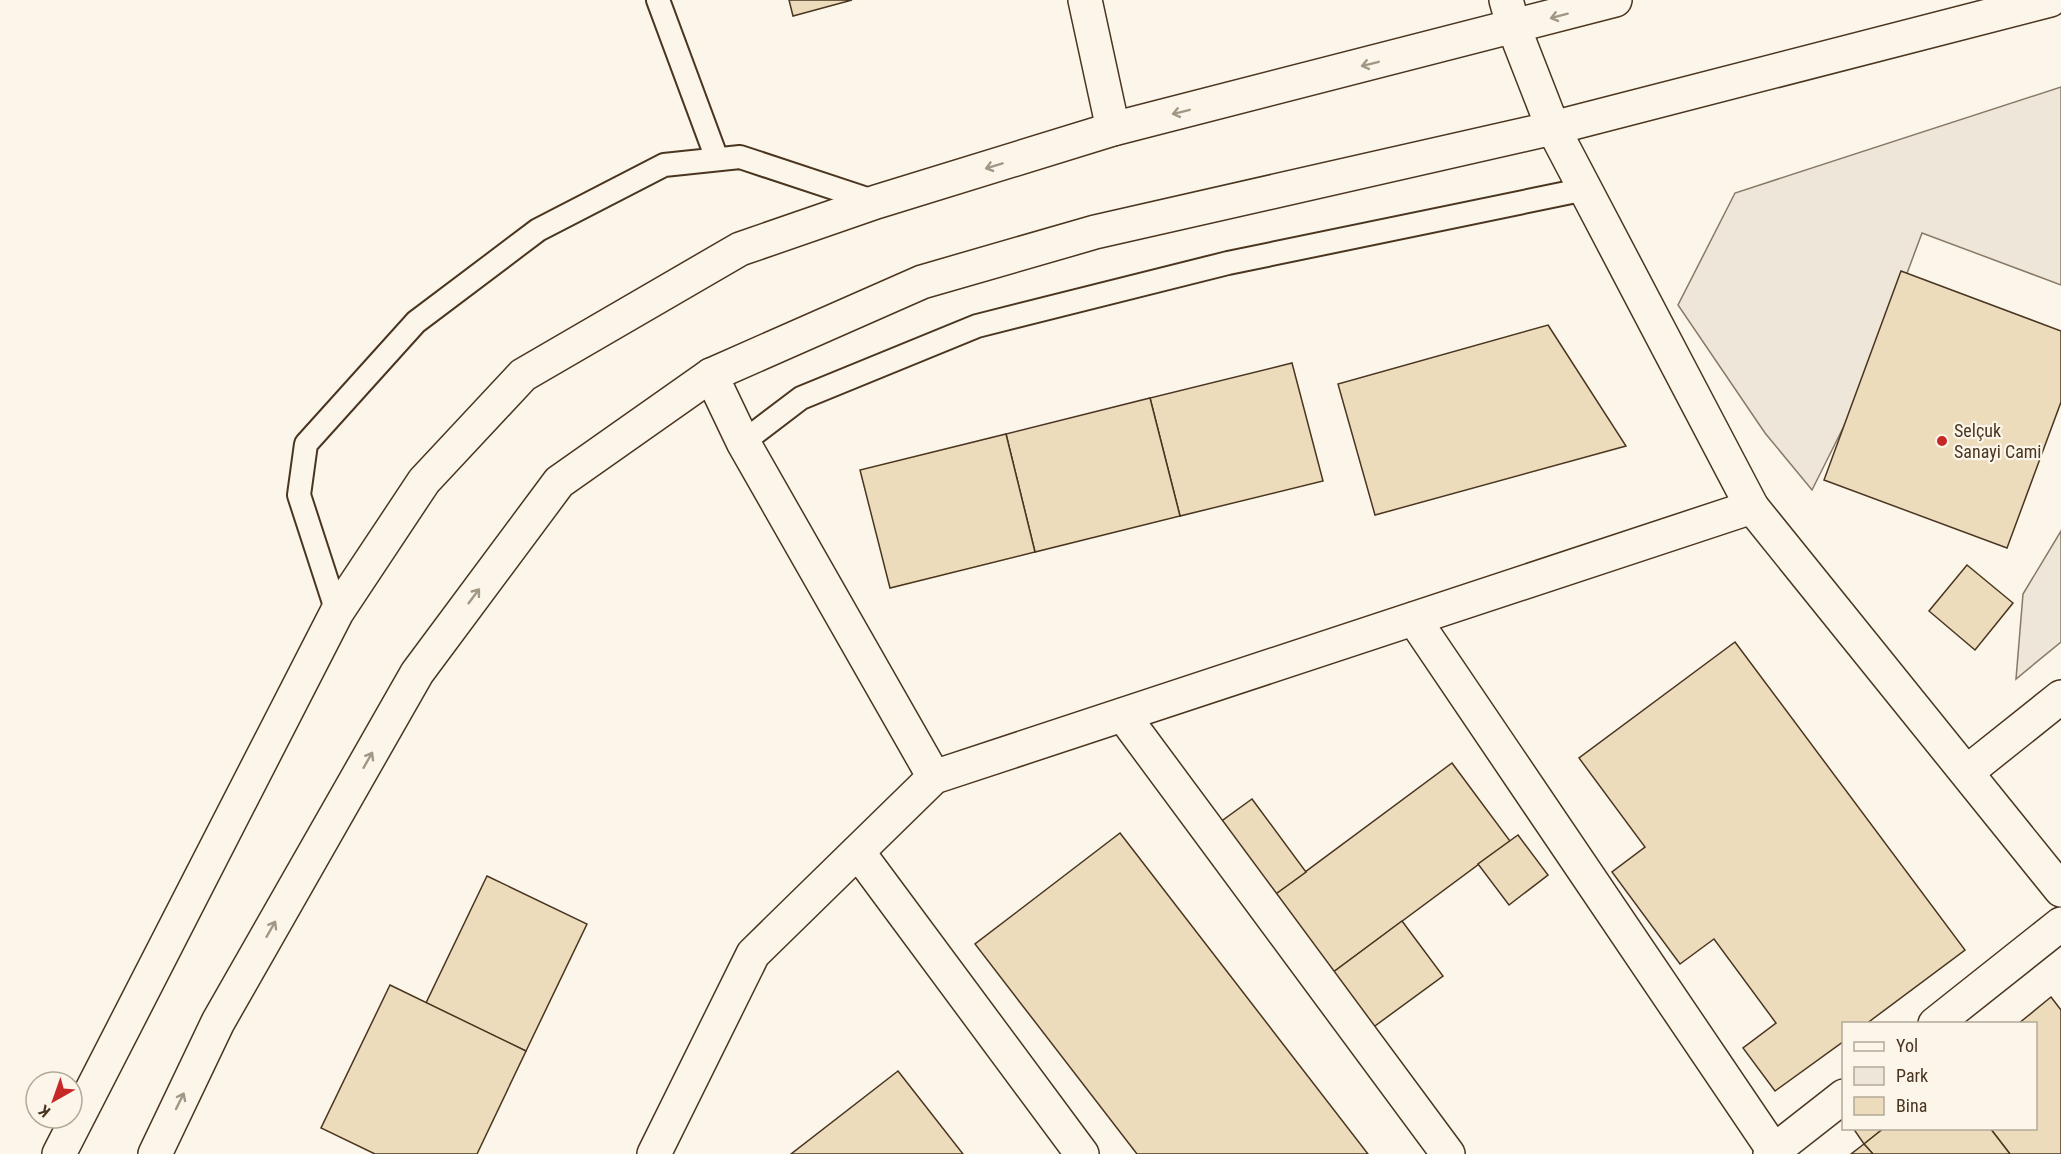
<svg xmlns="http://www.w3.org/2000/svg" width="2061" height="1154" viewBox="0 0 2061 1154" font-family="'Roboto Condensed',sans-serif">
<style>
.green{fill:#ede6d9;stroke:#887966;stroke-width:1.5}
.building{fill:#ecdcbc;stroke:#4a3520;stroke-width:1.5}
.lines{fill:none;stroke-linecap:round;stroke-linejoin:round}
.lane-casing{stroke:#4a3520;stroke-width:26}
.street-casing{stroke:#4a3520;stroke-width:36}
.secondary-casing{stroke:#4a3520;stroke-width:36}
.lane{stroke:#fbf6e9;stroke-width:22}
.street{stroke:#fbf6e9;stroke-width:33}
.secondary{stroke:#fbf6e9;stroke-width:33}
.oneway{stroke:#a29684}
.poi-dot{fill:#c62828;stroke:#fbf6e9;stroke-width:2}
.labels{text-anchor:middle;stroke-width:4.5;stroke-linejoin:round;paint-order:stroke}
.poi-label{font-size:18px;fill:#4a3520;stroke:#fbf6e9;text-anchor:start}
</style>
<rect width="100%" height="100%" fill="#fbf6e9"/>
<g class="green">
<polygon points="2061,87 2061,285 1922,233 1868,378 1812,490 1765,433 1678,305 1735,193"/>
<polygon points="2061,531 2061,642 2016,679 2023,594"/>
</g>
<g class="building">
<polygon points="789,0 852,0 793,16"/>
<polygon points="1901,271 2061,331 2061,402 2007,548 1824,480"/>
<polygon points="1548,325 1626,446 1375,515 1338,384"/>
<polygon points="1292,363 1323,481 1180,516 1150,398"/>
<polygon points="1150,398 1180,516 1035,552 1006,434"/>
<polygon points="1006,434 1035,552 890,588 860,470"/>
<polygon points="1967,565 2013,603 1975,650 1929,611"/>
<polygon points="1735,642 1965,950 1866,1024 1844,1024 1844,1041 1775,1091 1743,1048 1776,1023 1714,939 1680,964 1612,872 1645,847 1579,758"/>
<polygon points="1452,763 1510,841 1324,979 1266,901"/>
<polygon points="1252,799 1306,872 1266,901 1212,828"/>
<polygon points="1120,833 1368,1154 1137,1154 975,944"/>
<polygon points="1518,835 1548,875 1509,905 1478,864"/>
<polygon points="487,876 587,924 526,1051 426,1003"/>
<polygon points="1402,921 1443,976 1364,1034 1324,979"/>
<polygon points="390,985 526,1051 477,1154 375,1154 321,1128"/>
<polygon points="2051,997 2061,1010 2061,1154 2010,1154 1990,1128 2036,1128 2036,1024 2018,1024"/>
<polygon points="898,1071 963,1154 791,1154"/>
<polygon points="1853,1128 1884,1128 1864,1144"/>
<polygon points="1884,1128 1990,1128 2010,1154 1873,1154 1864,1144"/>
<polygon points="1864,1144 1873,1154 1851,1154"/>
</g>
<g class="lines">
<g class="lane-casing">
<g id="lane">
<polyline points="658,0 717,159"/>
<polyline points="743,442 801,398 977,326 1228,263 1586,189"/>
<polyline points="337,612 299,495 306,444 416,322 538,230 664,165 740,157 876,202"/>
</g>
</g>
<g class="street-casing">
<g id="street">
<polyline points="1085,0 1113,129"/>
<polyline points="1506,0 1514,28 1553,128 1752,507 2061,890"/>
<polyline points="711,375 743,442 934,777"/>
<polyline points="1414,619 1774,1151"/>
<polyline points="1123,715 1448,1154"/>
<polyline points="1967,772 2061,697"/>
<polyline points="858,852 1082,1154"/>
<polyline points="1935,1024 2061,924"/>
<polyline points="1770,1154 1844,1096"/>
</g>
</g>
<g class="secondary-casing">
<g id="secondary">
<polyline points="59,1154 337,612 424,481 523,375 740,249 876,202 1113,129 1615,0"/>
<polyline points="155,1154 218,1022 417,673 559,482 711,375 922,282 1095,232 1553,128 2050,0"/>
<polyline points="654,1154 753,954 934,777 1752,507"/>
</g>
</g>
<use href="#lane" class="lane"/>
<use href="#street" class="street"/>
<use href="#secondary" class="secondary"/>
</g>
<defs><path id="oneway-shaft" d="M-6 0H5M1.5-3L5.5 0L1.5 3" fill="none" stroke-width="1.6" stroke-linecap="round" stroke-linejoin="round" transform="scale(1.5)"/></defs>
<g class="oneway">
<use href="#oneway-shaft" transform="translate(1559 16) rotate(165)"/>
<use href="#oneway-shaft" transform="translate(1370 64) rotate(166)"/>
<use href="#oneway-shaft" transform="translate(1181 112) rotate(166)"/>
<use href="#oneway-shaft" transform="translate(994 166) rotate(163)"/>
<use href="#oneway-shaft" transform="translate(474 596) rotate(-53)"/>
<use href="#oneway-shaft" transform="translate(368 760) rotate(-60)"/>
<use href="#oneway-shaft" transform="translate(271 929) rotate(-60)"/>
<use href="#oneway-shaft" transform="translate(180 1101) rotate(-64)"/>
</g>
<circle class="poi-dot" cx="1942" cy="441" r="6"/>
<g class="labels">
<g class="poi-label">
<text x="1954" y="437">Selçuk<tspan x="1954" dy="21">Sanayi Cami</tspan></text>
</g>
</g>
<rect x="1842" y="1022" width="195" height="108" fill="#fbf6e9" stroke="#b4a999" stroke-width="1.5"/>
<rect x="1854" y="1042" width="30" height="9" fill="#fbf6e9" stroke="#b4a999" stroke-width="1.5"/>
<text x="1896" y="1052" font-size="18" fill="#4a3520">Yol</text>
<rect x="1854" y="1067" width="30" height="18" fill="#ede6d9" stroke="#b4a999" stroke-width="1.5"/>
<text x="1896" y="1082" font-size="18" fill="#4a3520">Park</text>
<rect x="1854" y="1097" width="30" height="18" fill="#ecdcbc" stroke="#b4a999" stroke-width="1.5"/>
<text x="1896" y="1112" font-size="18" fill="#4a3520">Bina</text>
<g transform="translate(54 1100) rotate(220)"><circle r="28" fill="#fbf6e9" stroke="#b4a999" stroke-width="1.5"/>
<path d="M0-4.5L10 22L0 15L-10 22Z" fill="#c62828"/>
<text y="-9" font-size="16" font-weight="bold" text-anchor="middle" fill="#4a3520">K</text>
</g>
</svg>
